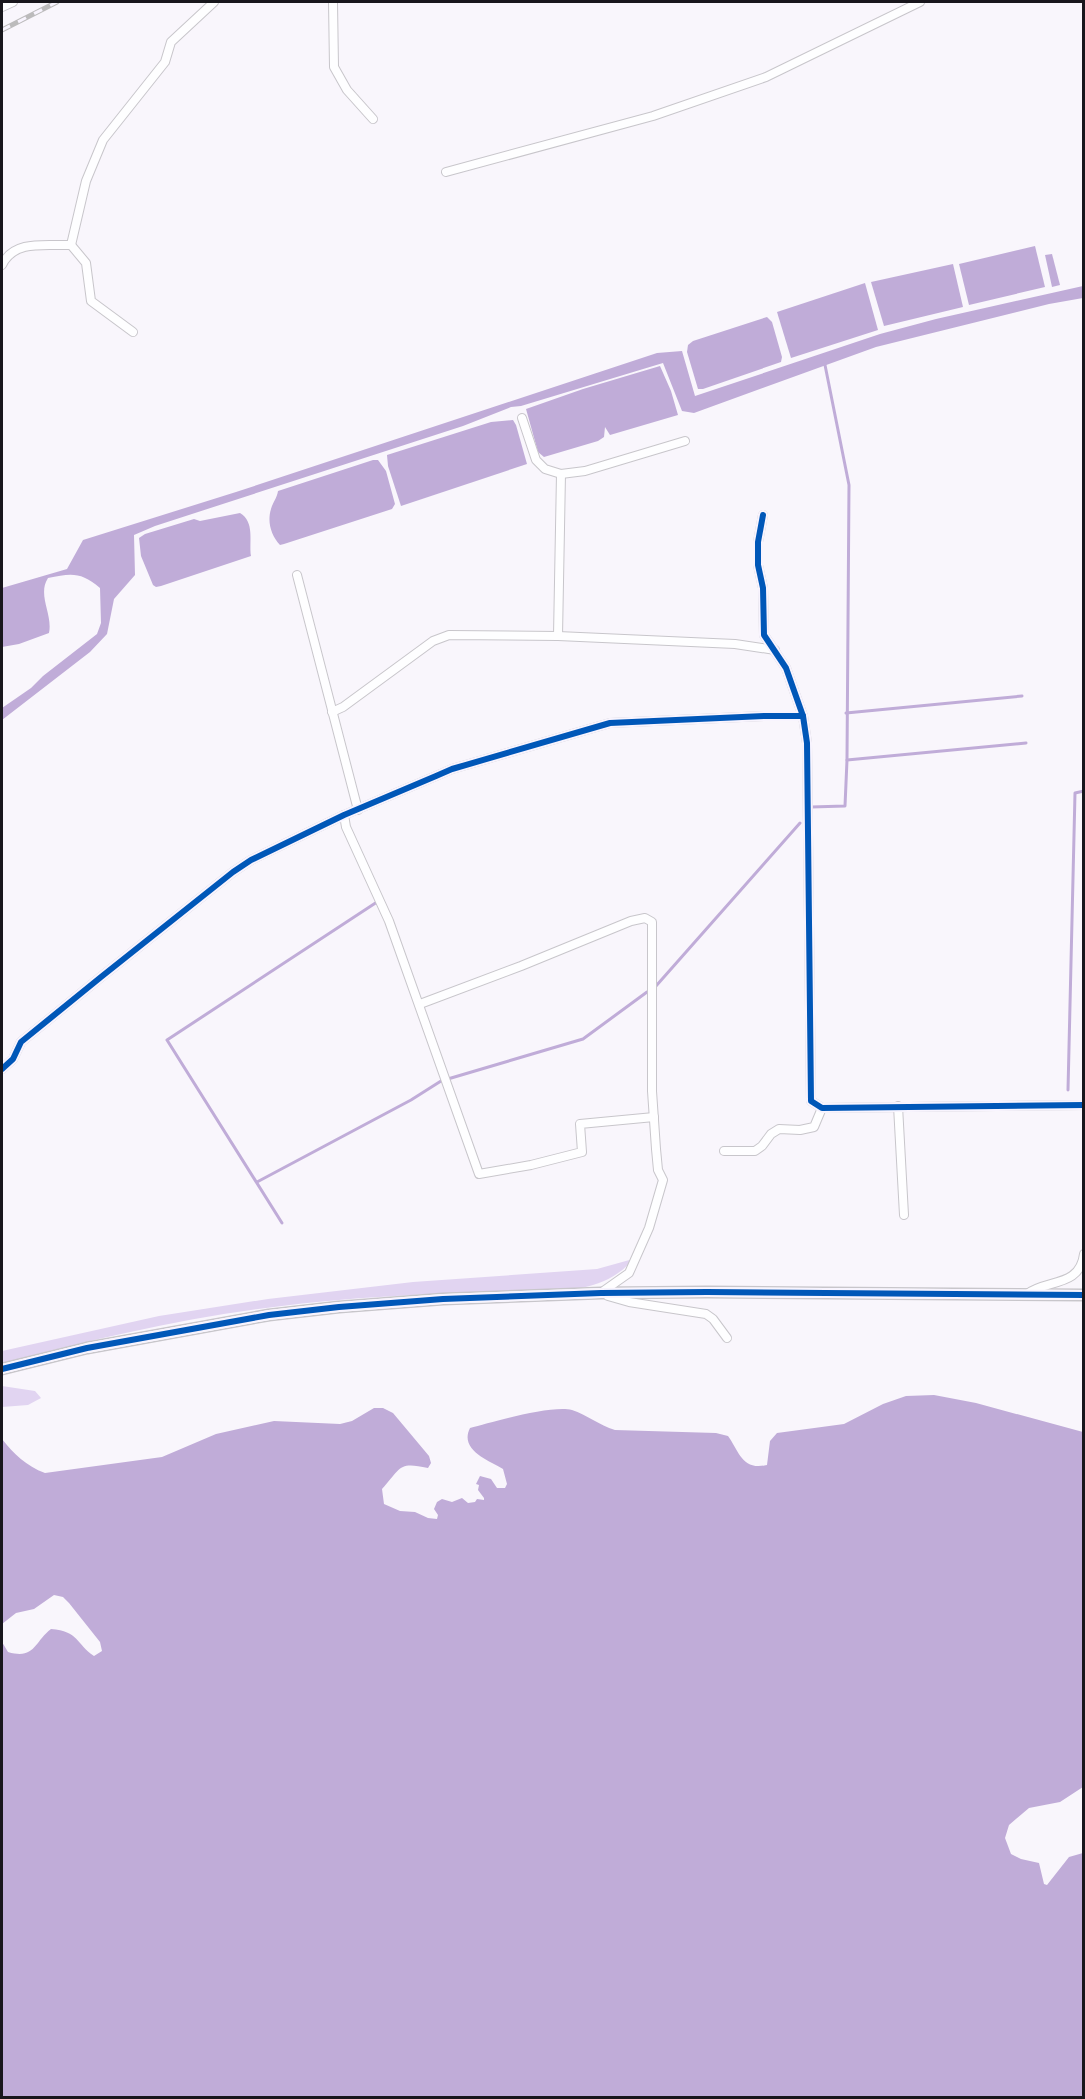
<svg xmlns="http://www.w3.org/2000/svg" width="1085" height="2099" viewBox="0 0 1085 2099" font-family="Mulish,sans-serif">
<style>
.green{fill:#e1d4f1}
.water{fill:#c0acd8}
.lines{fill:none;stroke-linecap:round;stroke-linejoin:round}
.stream{stroke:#c0acd8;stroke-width:3}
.street-casing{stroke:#c8c6cb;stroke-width:10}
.secondary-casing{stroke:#c8c6cb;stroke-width:13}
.street{stroke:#fefeff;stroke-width:8}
.secondary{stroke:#fefeff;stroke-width:10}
.rail-casing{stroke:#bcbbbc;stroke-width:5}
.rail{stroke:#f8f4fe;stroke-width:3;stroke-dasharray:9;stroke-linecap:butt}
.cycleway-casing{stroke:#f8f4fe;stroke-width:10}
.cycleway{stroke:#0057b8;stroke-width:6}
</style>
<rect width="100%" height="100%" fill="#f9f6fc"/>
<g class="green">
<path d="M633,1259c-31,39 -87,31 -132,32 -76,3 -152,6 -227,16 -92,11 -183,33 -272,56v-12l157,-35 109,-17 145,-17 184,-13z"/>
<polygon points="2,1386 35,1391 41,1398 28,1405 2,1407"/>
</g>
<g class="water">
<polygon points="1035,246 1045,287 969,305 959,264"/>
<polygon points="1052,254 1060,285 1052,287 1045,255"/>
<polygon points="953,264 963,307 884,326 871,282"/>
<polygon points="865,283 878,330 791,358 777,312"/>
<path d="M1083,286v12l-34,6 -173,43 -182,66 -12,-2 -19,-48 -142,43 -10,1 -48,19 -308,100 -21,9 1,40 -21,24 -7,35 -17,18 -88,68v-12l29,-20 12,-12 54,-42 4,-11 -1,-35c-19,-16 -28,-15 -52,-10 -11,17 5,36 1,55l-30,11 -17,3v-59l65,-19 16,-29 153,-48 421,-139 25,-2 13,45 185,-62 56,-15z"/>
<polygon points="767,317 772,322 782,357 781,362 703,389 698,389 687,352 688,345 693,341"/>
<polygon points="660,366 671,391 678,415 610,435 605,427 604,437 598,441 544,457 538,452 526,409 583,389"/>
<polygon points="513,420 516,425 527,464 401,506 388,466 387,455 491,422"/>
<path d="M373,460h5l8,11 9,33 -3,5 -108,35 -4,1c-9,-10 -13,-23 -9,-36 2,-7 6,-11 7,-18z"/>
<path d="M240,513c15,9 9,28 11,43l-90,30 -5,1 -3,-2 -12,-29 -2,-18 6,-4 49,-15 6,2z"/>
<path d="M934,1395l42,8 107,29v355l-23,15 -31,6 -20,17 -4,13 6,16 10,5 18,4 5,21 3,1 22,-28 14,-4v244h-1081v-455l6,10c27,8 26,-10 43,-23 28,2 25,15 43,27l8,-5 -2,-9 -31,-39 -6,-6 -9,-2 -20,14 -18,4 -14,11v-185c12,15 24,27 43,34l117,-16 54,-23 58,-13 66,3 12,-3 22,-13h9l10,5 36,43 2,7 -3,5c-30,-7 -27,0 -46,21l2,15 16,7 15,1 13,6 9,1 1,-4 -4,-6 3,-7 5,-3 10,3 10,-4 6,5 7,-1 2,-3 7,1v-2l-6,-8 1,-5 -3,-1 4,-8 11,3 6,9h8l2,-4 -4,-15c-15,-9 -44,-19 -33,-41 22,-6 81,-23 102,-18 15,5 27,15 43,20l101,3 12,3c11,15 14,35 39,29l3,-24 7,-8 67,-9 39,-20 23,-8z"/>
</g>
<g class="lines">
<g class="stream">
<polyline points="846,713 1022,696"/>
<polyline points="847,760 1026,743"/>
<polyline points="811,807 845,806 847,760 849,485 825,365"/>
<polyline points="656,986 800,823"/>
<polyline points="1068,1090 1075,793 1084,791"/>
<polyline points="257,1182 411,1100 441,1081 583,1039 647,992"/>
<polyline points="282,1223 167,1040 377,902"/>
</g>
<g class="street-casing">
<g id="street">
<polyline points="333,2 334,67 347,90 373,119"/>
<polyline points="2,7 13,2"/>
<polyline points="446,172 653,116 766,77 920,2"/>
<polyline points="71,245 86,263 91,301 133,332"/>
<path d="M2,265c12,-26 45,-19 69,-20l15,-64 17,-41 62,-78 6,-20 43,-40"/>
<polyline points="522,418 536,460 545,469 561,474 585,471 685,441"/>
<polyline points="763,515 758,542 758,565 763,588 764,635 786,668 803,716 807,743 811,1101 822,1108 1084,1105"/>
<polyline points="297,575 358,810"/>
<polyline points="558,636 561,474"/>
<polyline points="332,712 343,707 433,641 449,635 558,636 735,644 775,650"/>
<polyline points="344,815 346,827 389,921 479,1174 531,1165 582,1152 580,1124 654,1117"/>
<polyline points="420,1004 521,966 631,921 645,918 652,922 652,1091 656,1149 658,1170 663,1180 649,1228 629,1273 602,1292"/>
<polyline points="2,1069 13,1059 21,1042 101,977 233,872 251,860 344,815 436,776 452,769 610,723 764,716 803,716"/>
<polyline points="898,1106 904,1215"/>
<polyline points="724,1151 755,1151 762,1146 771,1134 779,1129 800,1130 814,1127 822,1108"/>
<path d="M1027,1294c18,-15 53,-6 57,-40"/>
<polyline points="608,1296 629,1302 706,1314 713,1319 727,1338"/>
</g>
</g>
<g class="secondary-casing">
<polyline id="secondary" points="2,1369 87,1348 269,1315 339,1307 443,1299 601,1293 707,1292 1084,1295"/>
</g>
<use href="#street" class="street"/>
<use href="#secondary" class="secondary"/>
<g class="rail-casing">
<polyline id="rail" points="2,30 57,2"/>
</g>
<use href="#rail" class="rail"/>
<g class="cycleway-casing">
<g id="cycleway">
<polyline points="763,515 758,542 758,565 763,588 764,635 786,668 803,716 807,743 811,1101 822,1108 1084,1105"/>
<polyline points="2,1069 13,1059 21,1042 101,977 233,872 251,860 344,815 436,776 452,769 610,723 764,716 803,716"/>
<polyline points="2,1369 87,1348 269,1315 339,1307 443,1299 601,1293 707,1292 1084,1295"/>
</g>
</g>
<use href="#cycleway" class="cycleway"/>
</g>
<rect width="1085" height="2099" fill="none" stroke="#18161c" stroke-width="6"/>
</svg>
